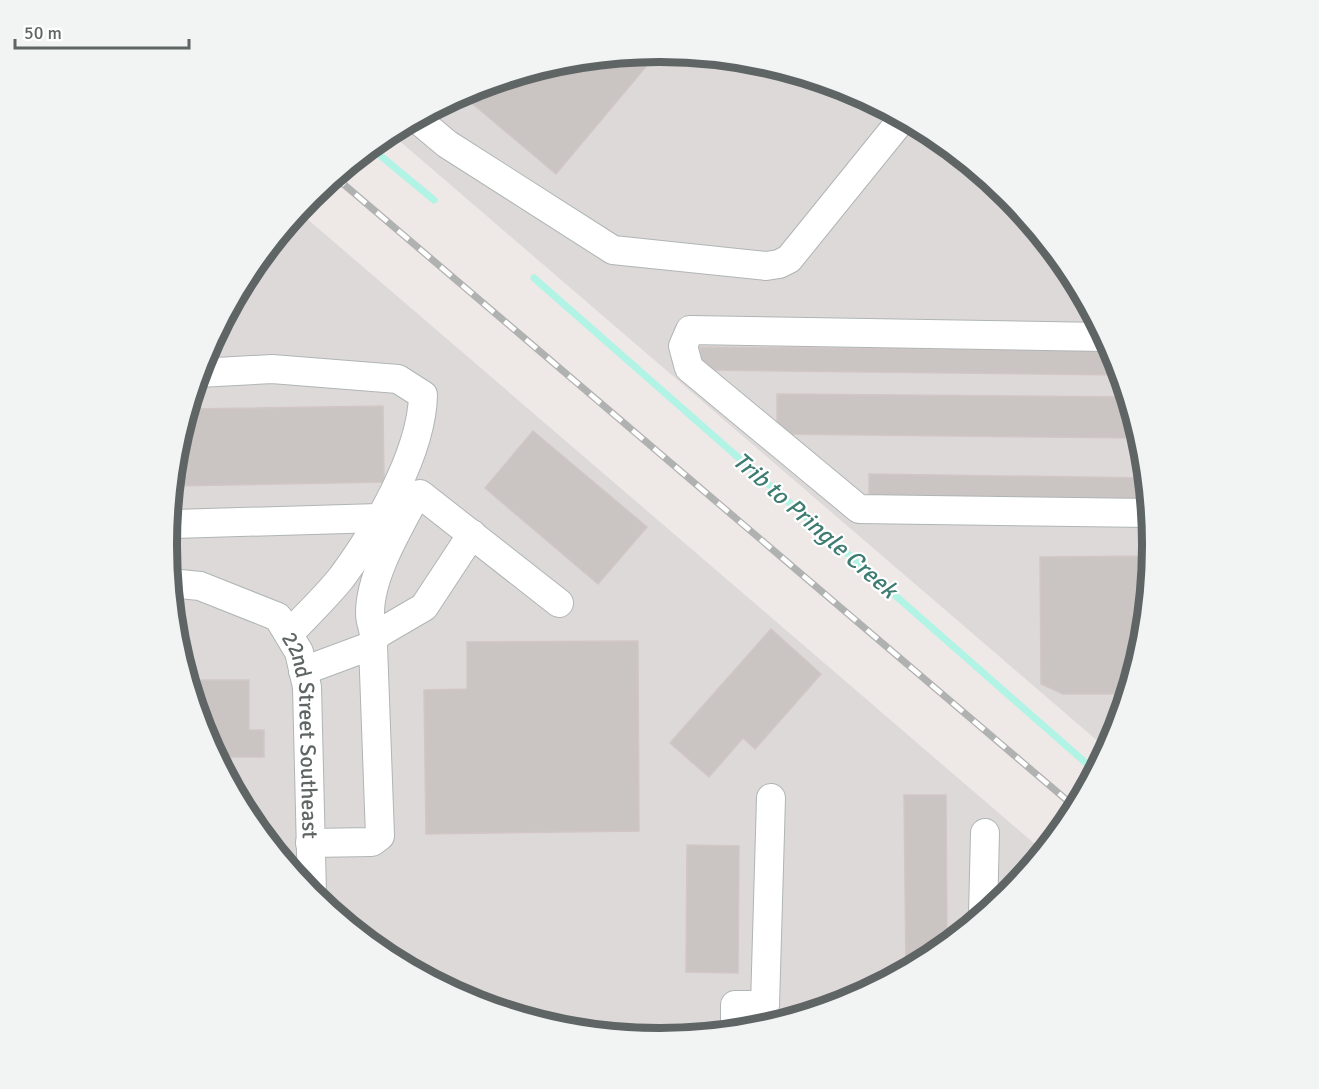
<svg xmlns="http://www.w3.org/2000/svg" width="1319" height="1089" viewBox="0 0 1319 1089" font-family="Signika,sans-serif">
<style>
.industrial{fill:#ded9d9}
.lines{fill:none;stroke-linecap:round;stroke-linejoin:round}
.stream{stroke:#b1f4e5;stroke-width:7}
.building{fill:#cac4c2;stroke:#d2c6c6;stroke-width:1.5}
.minor-casing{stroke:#afb5b5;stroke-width:30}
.minor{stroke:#fff;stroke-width:28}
.rail-casing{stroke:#b0b1b1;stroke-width:7}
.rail{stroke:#fff;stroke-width:4.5;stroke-dasharray:14;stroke-linecap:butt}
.labels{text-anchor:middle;stroke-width:4.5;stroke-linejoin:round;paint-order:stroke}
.street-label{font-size:22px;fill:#5e6564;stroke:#fff}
.water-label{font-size:24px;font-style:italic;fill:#3e7c72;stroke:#fff}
.rim{fill:none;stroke:#5e6564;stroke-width:8}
</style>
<rect width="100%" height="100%" fill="#eee8e7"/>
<g class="industrial">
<polygon points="659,51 756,61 849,89 934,134 1009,196 1070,271 1116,356 1144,449 1153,545 1143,641 1115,734 1107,749 389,132 471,88 564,60"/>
<polygon points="298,211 1043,851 1008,894 933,955 848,1001 755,1029 659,1038 563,1028 470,1000 385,955 310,893 249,818 203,733 175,640 166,544 176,448 204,355 249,270"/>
</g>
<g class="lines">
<g class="stream">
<polyline points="370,147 434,200"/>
<polyline points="534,278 1095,771"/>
</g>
</g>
<g class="building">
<polygon points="659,51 556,174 461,94 564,60"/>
<polygon points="700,347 1113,351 1121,375 700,370"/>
<polygon points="777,394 1128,397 1140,438 777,434"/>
<polygon points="383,406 384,482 172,486 176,448 187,409"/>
<polygon points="533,431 647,527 598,584 485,488"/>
<polygon points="869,474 1146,478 1149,504 869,501"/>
<polygon points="1149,538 1152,538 1153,545 1143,641 1127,694 1063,694 1041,684 1040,557 1149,556"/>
<polygon points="771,629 821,674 755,749 743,738 709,777 670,743"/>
<polygon points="638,641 639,831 426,834 424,690 467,689 467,642"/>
<polygon points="188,680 249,680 249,730 264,730 264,757 216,757 203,733"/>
<polygon points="904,795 946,795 947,944 933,955 906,970"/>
<polygon points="687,845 739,846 738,973 686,972"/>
<polygon points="806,1013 785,1019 785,1014"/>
</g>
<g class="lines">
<g class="minor-casing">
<g id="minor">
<polyline points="416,118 447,144 613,250 766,266 779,264 789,259 903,118"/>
<polyline points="1105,337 690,330 683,346 689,368 859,509 1150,513"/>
<path d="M198,373l74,-4 126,10 25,16c-1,58 -47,136 -81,182 -16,20 -36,39 -53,57"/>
<polyline points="167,529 173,524 379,518"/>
<path id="s1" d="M170,583l30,3 78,31 21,35 8,35 5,207"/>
<polyline points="376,635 424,607 472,534"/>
<path d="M373,645c4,-13 -3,-19 -3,-32 0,-37 27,-82 44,-114l6,-5 139,109"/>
<polyline points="303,671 373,645 380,836 372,842 310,843"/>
<polyline points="983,914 985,833"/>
<polyline points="735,1031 735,1005 765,1005 771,798"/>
</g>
</g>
<use href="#minor" class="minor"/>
<g class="rail-casing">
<polyline id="rail" points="334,176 1076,808"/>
</g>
<use href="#rail" class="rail"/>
</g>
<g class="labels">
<g class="street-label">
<text dy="8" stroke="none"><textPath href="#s1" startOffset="238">22nd Street Southeast</textPath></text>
</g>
<g class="water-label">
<text transform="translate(815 525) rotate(41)" y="8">Trib to Pringle Creek</text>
</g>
</g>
<path d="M0 0H1319V1089H0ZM659 62H660A482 482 0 0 1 1142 544V546A482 482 0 0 1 660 1028H659A482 482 0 0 1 177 546V544A482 482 0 0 1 659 62Z" fill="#f2f3f3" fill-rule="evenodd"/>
<path class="rim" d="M659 62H660A482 482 0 0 1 1142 544V546A482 482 0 0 1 660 1028H659A482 482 0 0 1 177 546V544A482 482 0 0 1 659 62Z"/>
<path d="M15 39v9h174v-9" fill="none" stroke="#5e6564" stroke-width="3"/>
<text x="24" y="39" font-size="18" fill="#5e6564" stroke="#ffffff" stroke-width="4.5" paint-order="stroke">50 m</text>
</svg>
